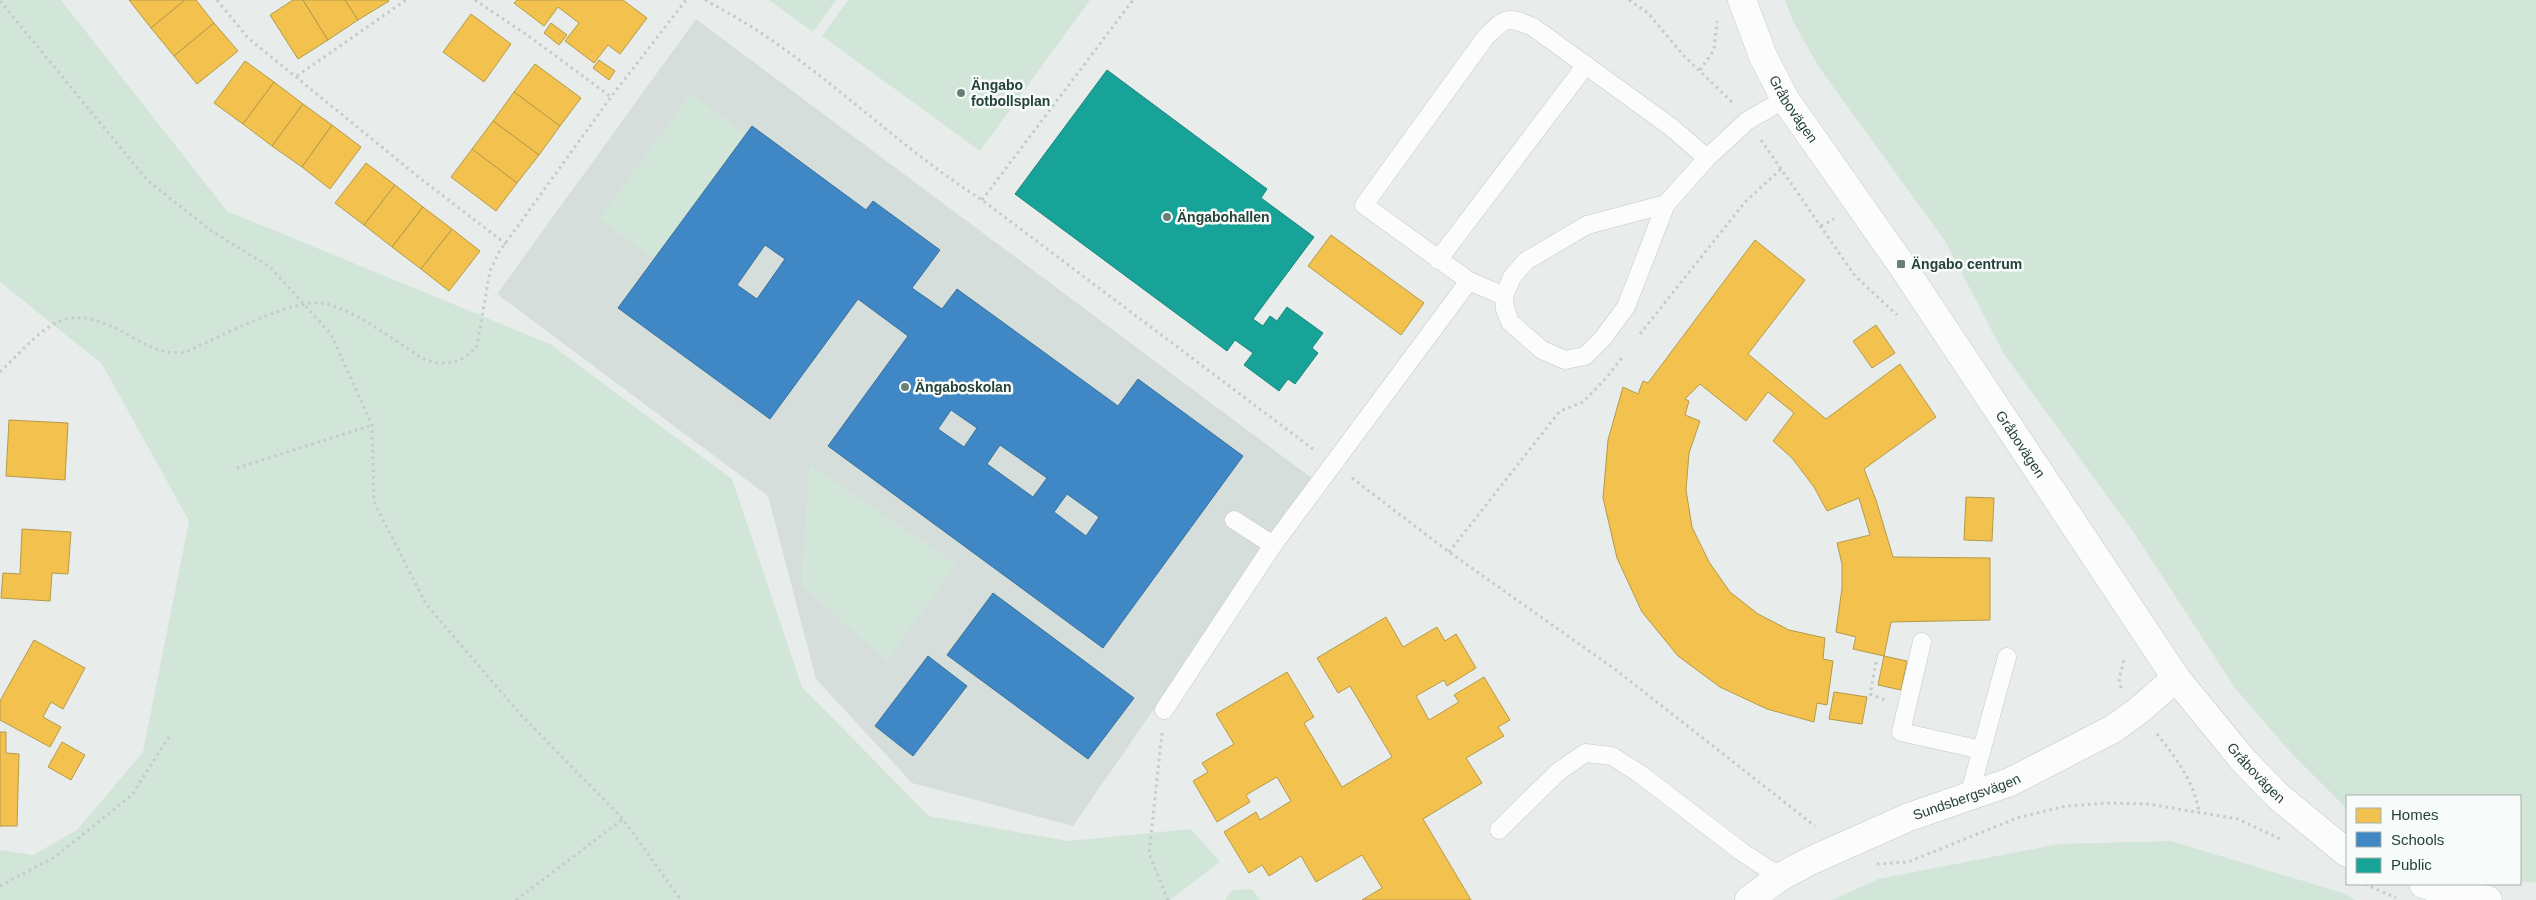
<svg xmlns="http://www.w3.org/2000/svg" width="2536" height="900" viewBox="0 0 2536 900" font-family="Helvetica,sans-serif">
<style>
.built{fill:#d6dedb}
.green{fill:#d1e6d8}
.homes{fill:#f2c14e;stroke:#b49b48}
.schools{fill:#3f88c5;stroke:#37739b;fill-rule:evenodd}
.public{fill:#17a398;stroke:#1b867c}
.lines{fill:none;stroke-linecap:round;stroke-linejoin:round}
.service-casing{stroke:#c5cac8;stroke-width:19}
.minor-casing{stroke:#c5cac8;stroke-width:29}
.path{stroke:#c3ccca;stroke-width:3;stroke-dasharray:2.5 4;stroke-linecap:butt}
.service{stroke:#fcfcfc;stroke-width:18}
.minor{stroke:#fcfcfc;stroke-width:28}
.poi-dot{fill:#697e78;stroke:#f7fbf9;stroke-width:2}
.labels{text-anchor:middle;stroke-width:5;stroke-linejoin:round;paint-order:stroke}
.poi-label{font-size:14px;font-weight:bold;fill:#24423a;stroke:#f7fbf9;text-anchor:start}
.street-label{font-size:14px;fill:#24423a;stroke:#f7fbf9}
</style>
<rect width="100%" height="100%" fill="#e8edeb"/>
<polygon class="built" points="696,19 1313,479 1073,826 912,783 816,679 768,496 497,294"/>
<g class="green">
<polygon points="0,0 61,0 227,211 550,344 732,479 802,687 929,816 1068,841 1191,829 1220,862 1170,900 0,900 0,850 33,855 77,830 143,752 189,521 102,364 0,282"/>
<polygon points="769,0 836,0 813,32"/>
<polygon points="848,0 1090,0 980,151 822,36"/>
<polygon points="1785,0 2536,0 2536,883 2520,881 2520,796 2347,796 2347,809 2291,753 2235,688 2134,533 2004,354 1945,241 1818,66 1792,19"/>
<polygon points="691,94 748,136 657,261 599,218"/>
<polygon points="810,465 956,564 887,661 801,585"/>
<polygon points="2171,841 2346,894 2355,900 1832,900 1878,879 2059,844"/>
<polygon points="1252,889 1260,900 1225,900 1232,890"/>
</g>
<g class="homes">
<polygon points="129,0 185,0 151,28"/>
<polygon points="185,0 196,0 214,23 174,56 151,28"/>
<polygon points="293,0 303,0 328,40 298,59 270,15"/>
<polygon points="303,0 345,0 358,20 328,40"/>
<polygon points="345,0 388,0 389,1 358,20"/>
<polygon points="517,0 623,0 647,18 620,54 608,45 594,63 565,41 579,23 558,7 544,26 514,3"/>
<polygon points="471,14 511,44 484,82 443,52"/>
<polygon points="214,23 238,51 197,84 174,56"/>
<polygon points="551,23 567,35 559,45 544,33"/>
<polygon points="599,60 615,71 609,80 593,68"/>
<polygon points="245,61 274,82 243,124 214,103"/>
<polygon points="535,64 581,98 560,126 514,92"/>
<polygon points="274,82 303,104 272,146 243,124"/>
<polygon points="514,92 560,126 539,155 493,121"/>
<polygon points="303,104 332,125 302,167 272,146"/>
<polygon points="493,121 539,155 517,183 472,149"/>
<polygon points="332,125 361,147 330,189 302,167"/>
<polygon points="472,149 517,183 496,211 451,177"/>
<polygon points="366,163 395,185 364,225 335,203"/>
<polygon points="395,185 423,207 392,247 364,225"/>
<polygon points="423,207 452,229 421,269 392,247"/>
<polygon points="452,229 480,251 449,291 421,269"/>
<polygon points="1331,235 1424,303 1401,335 1308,266"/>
<polygon points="1755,240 1805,280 1748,354 1826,419 1900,364 1936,417 1864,469 1876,500 1893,557 1990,558 1990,620 1891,622 1884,656 1853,649 1856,637 1836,632 1842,588 1842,564 1837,543 1870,535 1859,498 1827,511 1814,487 1792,458 1773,441 1794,413 1768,392 1746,421 1700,384 1685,399 1689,401 1685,415 1700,421 1689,453 1686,490 1692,527 1709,562 1730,592 1758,614 1789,630 1825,638 1823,659 1833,661 1827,705 1817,703 1814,722 1767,709 1720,687 1678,656 1642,612 1617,558 1603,498 1608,440 1623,387 1638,394 1643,381 1648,383"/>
<polygon points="1876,325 1895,353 1872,368 1853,341"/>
<polygon points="9,420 68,423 65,480 6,476"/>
<polygon points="1966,497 1994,498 1992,541 1964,540"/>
<polygon points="22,529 71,532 68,574 52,573 50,601 1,598 3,573 20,574"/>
<polygon points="1386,617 1403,647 1437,627 1445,641 1456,634 1476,668 1447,686 1444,680 1416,696 1429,720 1459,702 1454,695 1484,677 1510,720 1498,727 1504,736 1466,758 1482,783 1423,819 1471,900 1362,900 1382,888 1362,855 1316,882 1301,856 1269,876 1262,865 1249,873 1224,832 1256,812 1260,820 1291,801 1277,777 1246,795 1250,802 1217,822 1193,781 1208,772 1202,763 1234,744 1216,714 1287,672 1314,717 1304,723 1342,787 1392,757 1350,686 1338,693 1317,658"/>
<polygon points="34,640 85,668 63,709 51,702 43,717 61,727 50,747 0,720 0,701"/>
<polygon points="1884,656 1907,661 1901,690 1878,685"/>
<polygon points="1834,692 1867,697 1862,724 1829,719"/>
<polygon points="0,732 6,732 6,753 19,754 17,826 0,826"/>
<polygon points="62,742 85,755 71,780 48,767"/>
</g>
<g class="schools">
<path d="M752,126l114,84 7,-9 67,49 -28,38 30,21 15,-20 161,117 20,-27 105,77 -140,192 -275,-202 80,-110 -50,-37 -88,120 -152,-111zM765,245l20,14 -28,40 -20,-14zM951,410l26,18 -13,19 -26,-18zM1000,445l47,33 -14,19 -46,-33zM1067,494l32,23 -13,19 -32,-24z"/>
<polygon points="993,593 1134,698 1088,759 947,655"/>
<polygon points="928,656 967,686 913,756 875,726"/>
</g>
<polygon class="public" points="1107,70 1267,189 1261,198 1314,237 1253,319 1263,326 1270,316 1277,321 1287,307 1323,333 1312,348 1318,353 1295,384 1288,379 1279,391 1244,365 1253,353 1235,340 1227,351 1015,194"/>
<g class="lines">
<g class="service-casing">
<g id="service">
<polyline points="1666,204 1626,307 1603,338 1585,356 1565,360 1542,350 1510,322 1505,309 1504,296 1512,277 1526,261 1587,225 1666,204 1707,158 1747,121 1785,99"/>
<polyline points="1438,260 1586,65"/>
<path d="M1504,296l-35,-15 -105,-76 121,-167c20,-20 21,-23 48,-11l138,100 36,31"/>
<polyline points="1234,520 1273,545"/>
<polyline points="1922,642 1901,732 1982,750"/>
<polyline points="1164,710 1273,545 1469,281"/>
<polyline points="1969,796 2007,657"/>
<polyline points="1499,830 1558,772 1585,753 1612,756 1640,774 1742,852 1780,877"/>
</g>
</g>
<g class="minor-casing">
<g id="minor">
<path id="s1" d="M1742,0l21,56 22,43 116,165 275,414 67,82 35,36 69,57"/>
<polyline points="2423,884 2447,892 2488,900"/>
<path id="s2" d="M1749,900l31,-23 30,-16 99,-44 101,-35 103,-53 25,-18 38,-33"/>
</g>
</g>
<g class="path">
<polyline points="217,0 248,38 421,179 506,244"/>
<polyline points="475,0 530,37 611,97"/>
<path d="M705,0c20,11 40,22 59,35 76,51 141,116 218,165l331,249"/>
<polyline points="1629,0 1648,13 1683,55 1733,103"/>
<polyline points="0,1 147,180 213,232 270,267 331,334 372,425 374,502 426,604 519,713 623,819 681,900"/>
<polyline points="1700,70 1714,50 1717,21"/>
<polyline points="297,76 406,0"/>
<polyline points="1761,140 1855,276 1897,315"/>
<polyline points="982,200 1133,0"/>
<polyline points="1821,226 1834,219"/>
<polyline points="1640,334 1745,202 1781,169"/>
<path d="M0,372c50,-49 64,-75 134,-34 17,10 31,17 51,14 31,-13 112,-57 142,-48 29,8 52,26 77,42 7,4 14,11 22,14 20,7 38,2 51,-14l13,-75 9,-19 112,-155 75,-97"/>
<polyline points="237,468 372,425"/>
<polyline points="1352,478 1449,552 1616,670 1815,826"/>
<polyline points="1449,552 1560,411 1583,402 1607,377 1624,355"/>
<polyline points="1876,662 1870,694 1885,700"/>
<polyline points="2121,688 2119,679 2125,656"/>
<polyline points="1162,733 1149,854 1168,900"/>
<path d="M2157,734c19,24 37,47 42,78"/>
<polyline points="1877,864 1908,862 2017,818 2066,806 2107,803 2148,804 2238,819 2280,839"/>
<polyline points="2365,884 2396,898"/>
<polyline points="0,886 55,857 132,795 170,735"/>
<polyline points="516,900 623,819"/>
</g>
<use href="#service" class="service"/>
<use href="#minor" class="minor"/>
</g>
<g class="poi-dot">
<circle cx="961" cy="93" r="5"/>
<circle cx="1167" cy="217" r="5"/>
<rect x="1896" y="259" width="10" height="10" rx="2.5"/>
<circle cx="905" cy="387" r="5"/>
</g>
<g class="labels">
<g class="poi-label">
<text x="971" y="90">Ängabo<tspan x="971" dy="16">fotbollsplan</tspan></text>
<text x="1177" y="222">Ängabohallen</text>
<text x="1911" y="269">Ängabo centrum</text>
<text x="915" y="392">Ängaboskolan</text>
</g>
<g class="street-label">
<text dy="5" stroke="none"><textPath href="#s1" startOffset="121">Gråbovägen</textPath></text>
<text dy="5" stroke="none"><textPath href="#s1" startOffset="526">Gråbovägen</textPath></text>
<text dy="5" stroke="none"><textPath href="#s1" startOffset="931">Gråbovägen</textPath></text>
<text dy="5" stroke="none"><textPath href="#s2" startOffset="242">Sundsbergsvägen</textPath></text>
</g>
</g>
<rect x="2346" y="795" width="175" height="90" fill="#f7fbf9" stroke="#a3b1ad"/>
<rect x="2356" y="808" width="25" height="15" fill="#f2c14e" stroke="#a3b1ad"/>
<text x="2391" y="820" font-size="15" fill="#24423a">Homes</text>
<rect x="2356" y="832" width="25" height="15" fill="#3f88c5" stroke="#a3b1ad"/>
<text x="2391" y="845" font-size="15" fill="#24423a">Schools</text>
<rect x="2356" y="858" width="25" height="15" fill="#17a398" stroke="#a3b1ad"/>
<text x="2391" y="870" font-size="15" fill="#24423a">Public</text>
</svg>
